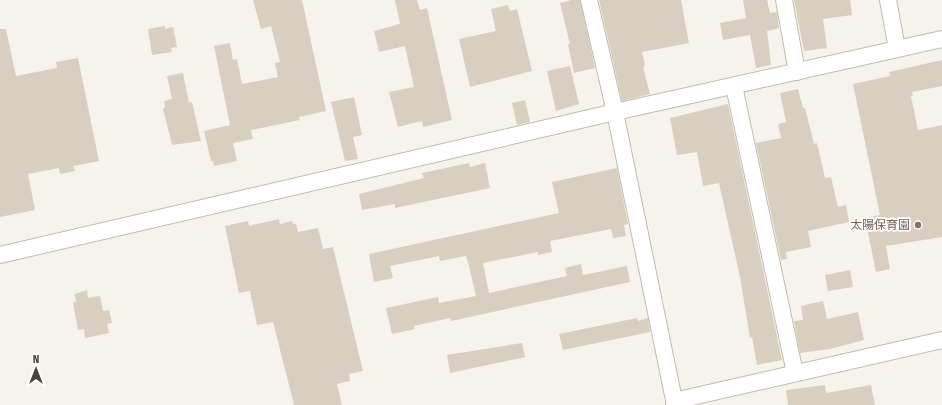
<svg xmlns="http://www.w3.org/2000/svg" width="942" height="405" viewBox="0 0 942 405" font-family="'Fira Sans Condensed','Noto Sans JP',sans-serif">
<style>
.building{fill:#d8cfc1}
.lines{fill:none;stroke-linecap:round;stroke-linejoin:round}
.minor-casing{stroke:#c2bbae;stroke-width:18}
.minor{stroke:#fff;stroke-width:16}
.education-dot{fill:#8d6e63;stroke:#fff;stroke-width:1.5}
.labels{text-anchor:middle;stroke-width:3.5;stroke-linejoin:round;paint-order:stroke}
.education-label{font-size:12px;fill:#785e54;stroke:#fff;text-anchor:end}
</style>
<rect width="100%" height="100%" fill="#f6f3ec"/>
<g class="building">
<polygon points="253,0 302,0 326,111 299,117 300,120 251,130 253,139 233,143 237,161 214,166 213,161 211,161 204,131 230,125 214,46 230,43 233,60 237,59 242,84 278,77 275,63 280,62 271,26 261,29"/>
<polygon points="395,0 417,0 420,10 427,8 452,120 423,127 422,121 398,127 389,92 414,87 405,46 379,52 374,31 400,24"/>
<polygon points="571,0 580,0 595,68 574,73 568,44 570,44 560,3"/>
<polygon points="599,0 681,0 689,43 642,52 645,66 643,67 650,94 622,101"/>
<polygon points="743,0 767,0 770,13 777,12 779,28 767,31 771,65 756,68 750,35 723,40 720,23 746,18"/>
<polygon points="794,0 850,0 852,15 823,19 827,48 804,51"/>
<polygon points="508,5 510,11 517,9 532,71 470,87 459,39 496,31 491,9"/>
<polygon points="165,26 165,29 173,27 177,47 171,48 172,52 152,55 148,29"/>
<polygon points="0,29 6,29 16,76 57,68 56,62 78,58 99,161 73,166 75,171 60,174 59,168 28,174 35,210 0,217"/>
<polygon points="942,60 942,86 912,92 913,96 911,96 918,130 942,125 942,237 886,246 890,269 876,272 865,218 880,215 853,84 890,76 889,72"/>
<polygon points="570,66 579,104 556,111 547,71"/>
<polygon points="183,73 189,103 192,102 201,141 172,145 163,108 165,108 164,101 172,99 167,76"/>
<polygon points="798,89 803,108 805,108 814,144 817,143 825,178 831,177 838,207 846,205 849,222 808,231 811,247 786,252 787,259 781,260 756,143 781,138 778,124 786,122 780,93"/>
<polygon points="354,97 362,135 353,137 358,159 345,161 331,102"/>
<polygon points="525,100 530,122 517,125 512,103"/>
<polygon points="728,104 782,360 757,365 752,337 750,338 740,277 719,183 703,186 697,152 677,155 670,118"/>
<polygon points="469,163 470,167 485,163 490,188 395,208 395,204 362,210 359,194 424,178 422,173"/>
<polygon points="617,168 628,224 624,225 626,236 613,238 611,229 550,241 552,252 538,255 538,252 483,263 489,293 567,276 565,268 581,264 583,275 627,266 630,282 451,321 450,318 414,326 415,329 392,334 386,308 438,297 439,303 476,296 469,266 466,256 440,261 439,256 390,266 393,278 374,282 369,254 559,213 552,182"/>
<polygon points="279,219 280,224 292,221 293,224 296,224 298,232 318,228 323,249 333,247 363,371 349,374 350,381 337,384 342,405 294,405 273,322 257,325 250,291 239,293 225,226 248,221 249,226"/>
<polygon points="850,270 853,287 828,291 825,275"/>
<polygon points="87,290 88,298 100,296 103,311 109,310 112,323 107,324 109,333 85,338 84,329 78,330 73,302 76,302 75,294"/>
<polygon points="823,301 827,319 858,312 864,340 830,349 800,353 794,321 803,320 801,306"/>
<polygon points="637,318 638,321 648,318 650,332 563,350 559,334"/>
<polygon points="522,343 525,357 450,373 447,355"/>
<polygon points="825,385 826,393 871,385 875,405 788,405 786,390"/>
</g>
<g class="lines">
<g class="minor-casing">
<g id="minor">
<polyline points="589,0 615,112 675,405"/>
<polyline points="784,0 797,72"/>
<polyline points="888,0 897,49"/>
<polyline points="734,86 795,373"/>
<polyline points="0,255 615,112 942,39"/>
<polyline points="674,401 942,340"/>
</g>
</g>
<use href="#minor" class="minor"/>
</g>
<circle class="education-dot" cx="918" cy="225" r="4"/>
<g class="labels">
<g class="education-label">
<text x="910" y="229">太陽保育園</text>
</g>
</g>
<g transform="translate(36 369)" stroke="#ffffff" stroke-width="3" paint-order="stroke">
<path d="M0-3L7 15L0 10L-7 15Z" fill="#4b4439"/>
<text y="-6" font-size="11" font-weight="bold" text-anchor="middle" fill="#4b4439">N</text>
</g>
</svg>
